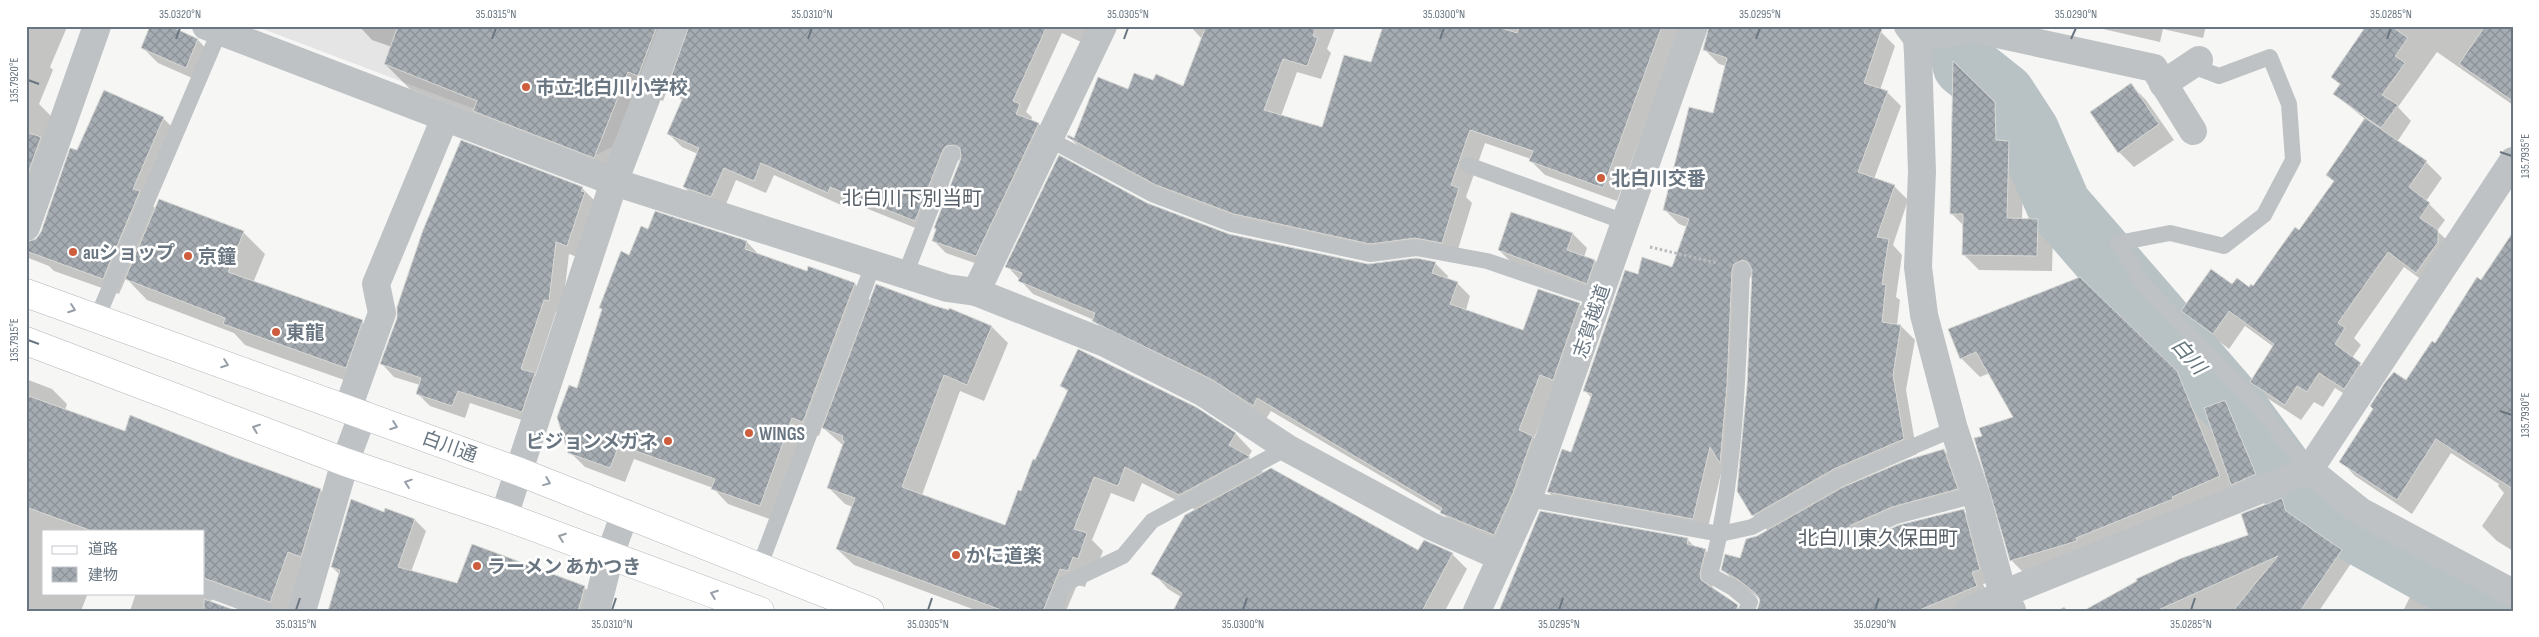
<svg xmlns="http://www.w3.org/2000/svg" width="2539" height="637" viewBox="0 0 2539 637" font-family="'Sofia Sans Condensed','Noto Sans JP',sans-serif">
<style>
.built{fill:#e4e5e4}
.shadow{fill:#0003}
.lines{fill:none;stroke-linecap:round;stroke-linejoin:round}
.river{stroke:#b8c2c5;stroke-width:65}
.building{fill:url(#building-cross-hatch);stroke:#d8d8d6}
.primary-casing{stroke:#b2b6b9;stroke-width:29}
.path{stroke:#b8bbbd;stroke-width:3;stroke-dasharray:2.5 2.5;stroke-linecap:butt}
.service{stroke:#bec2c5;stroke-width:16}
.minor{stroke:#bec2c5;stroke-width:28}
.primary{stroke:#fff;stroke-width:28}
.oneway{stroke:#969fa7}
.ticks{fill:none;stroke:#697681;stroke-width:2}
.poi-dot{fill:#cd5d3d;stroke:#fff;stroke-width:2}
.labels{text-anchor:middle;stroke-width:5;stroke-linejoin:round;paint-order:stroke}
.poi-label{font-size:19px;font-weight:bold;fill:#697681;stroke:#fff;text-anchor:start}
.street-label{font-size:19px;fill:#697681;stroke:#fff}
.neighbourhood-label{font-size:20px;fill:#565f67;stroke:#fff}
.water-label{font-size:20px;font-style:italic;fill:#65777d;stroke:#fff}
.neatline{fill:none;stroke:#697681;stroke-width:2}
.ticks-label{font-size:12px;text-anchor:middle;fill:#697681}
</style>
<defs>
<pattern id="building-cross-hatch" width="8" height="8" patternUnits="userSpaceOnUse" patternTransform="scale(1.25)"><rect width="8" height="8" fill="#a6adb2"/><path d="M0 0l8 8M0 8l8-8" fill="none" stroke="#8b9196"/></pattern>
</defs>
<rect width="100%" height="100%" fill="#f6f6f4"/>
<polygon class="built" points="255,26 663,26 612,147 596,155"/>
<g class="shadow">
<polygon points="26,26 67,27 50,67 53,70 39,104 51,116 26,243 37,239 42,233 78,152 163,118 179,134 149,202 156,209 243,232 265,254 253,283 362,322 383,343 367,388 245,345 234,333 147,300 126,278 119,294 54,271 49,266 26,257"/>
<polygon points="167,26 198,40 213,56 201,82 158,63 142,47"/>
<polygon points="359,26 666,26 685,45 690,26 1104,26 1094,48 1062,33 1026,112 1032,117 1031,121 1039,124 1051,137 989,268 946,253 933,240 963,157 955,163 928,233 843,199 841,205 774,175 766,193 736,180 724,209 697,200 684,187 698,154 682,147 669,134 683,101 668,88 663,101 653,97 620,182 479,116 410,89 385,64 392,47 372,40"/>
<polygon points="1190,26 1336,26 1327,49 1331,53 1321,79 1297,72 1281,116 1323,129 1372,64 1385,26 1681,26 1617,201 1545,175 1531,161 1531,159 1485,143 1466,197 1472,203 1456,256 1430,252 1385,257 1249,228 1171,199 1083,151 1069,137 1075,140 1153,82 1184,87 1202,39"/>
<polygon points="2090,26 2206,26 2203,38 2163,29 2160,42"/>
<polygon points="2368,26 2513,26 2513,105 2437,52 2398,107 2411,121 2397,142 2426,162 2442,178 2426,201 2445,220 2437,231 2459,251 2433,288 2404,267 2354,338 2361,345 2352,358 2376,380 2360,404 2335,388 2323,407 2314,402 2301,420 2267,398 2251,382 2274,347 2245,326 2229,349 2199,326 2183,310 2233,286 2249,289 2253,287 2300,231 2334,182 2328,175 2366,120 2335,94 2341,85 2332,77"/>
<polygon points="1881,32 1895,46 1880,90 1887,92 1901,106 1874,179 1894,186 1908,200 1893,245 1902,255 1896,297 1900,300 1897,325 1901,326 1915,340 1906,390 1917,454 1840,488 1841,489 1944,450 1956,462 1969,502 1904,519 1859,541 1859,545 1963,510 1975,522 1992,582 1983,584 1989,598 1958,611 1758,611 1761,599 1735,582 1723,570 1740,559 1757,537 1768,531 1753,515 1748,386 1753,273 1746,284 1723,465 1707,532 1562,506 1548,492 1571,454 1592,398 1584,390 1639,276 1672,269 1687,227 1679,224 1664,209 1714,114 1726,66 1719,64 1704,49"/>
<polygon points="1954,64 2010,119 2010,144 2024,157 2022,220 2038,220 2053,235 2052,271 1979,270 1963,254 1964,226 1951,213"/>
<polygon points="2131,85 2146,100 2174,140 2134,167 2119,152"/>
<polygon points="582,188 595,201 580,258 569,254 562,313 556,312 535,376 547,387 534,424 470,403 465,418 430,406 417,393 420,385 394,377 382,364"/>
<polygon points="1147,204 1228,235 1368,265 1435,263 1448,276 1447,279 1457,283 1470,296 1466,310 1524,332 1579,304 1593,317 1554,388 1534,438 1546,451 1508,548 1454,526 1442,512 1271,411 1266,419 1106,334 1094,320 1033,294 1007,266"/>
<polygon points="656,213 747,242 760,256 807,272 809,268 855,284 871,301 949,311 950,309 992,327 1008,343 984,401 960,391 922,495 1006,526 1068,392 1062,386 1196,408 1236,434 1252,451 1248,457 1264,473 1419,552 1452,554 1467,569 1446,609 1449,611 1174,611 1181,597 1168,589 1153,573 1196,510 1142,483 1134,502 1111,493 1092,540 1103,551 1094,574 1090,573 1085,587 1077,585 1066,611 978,611 854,565 837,549 853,507 845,504 828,487 844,446 822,427 819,436 807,432 775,521 728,504 713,488 634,459 625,482 585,467 570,452 578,389 603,311 600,308 630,256 649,230"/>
<polygon points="1512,213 1573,234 1587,248 1584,257 1595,261 1609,275 1601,297 1513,264 1499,250"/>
<polygon points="2513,234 2513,551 2497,541 2482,526 2504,493 2498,486 2499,484 2451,453 2412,514 2355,476 2341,461 2435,345"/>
<polygon points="1950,329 2176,372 2195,391 2203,410 2225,402 2233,410 2263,482 2030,579 2011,560 1983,437 2015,418 1990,373 1980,377 1961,358"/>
<polygon points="26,379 52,389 67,404 65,410 125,432 233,458 320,490 336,505 304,567 288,611 270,611 218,593 210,602 235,611 130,611 136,593 204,593 204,531 44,531 44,593 88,593 81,611 26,611"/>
<polygon points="2281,499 2293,511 2296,519 2341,551 2352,562 2319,611 2086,611 2250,536"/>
<polygon points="386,510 415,520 426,531 411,572 458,585 584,587 595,598 592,611 329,611 340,575 332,567"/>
<polygon points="1540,513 1688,540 1695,547 1705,550 1717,562 1712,589 1742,611 1500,611"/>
<polygon points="2412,593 2443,611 2403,611"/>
<polygon points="2064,607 2068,611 2057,611"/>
</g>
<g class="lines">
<polyline class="river" points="1956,26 1965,65 2003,95 2027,132 2059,206 2236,410 2303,501 2501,611"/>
</g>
<g class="building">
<polygon points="150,26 170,26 198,39 186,68 141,48"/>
<polygon points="398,26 657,26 638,76 628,72 594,158 473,111 477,101 384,64"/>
<polygon points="689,26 1047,26 1013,101 1020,104 1016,114 1039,123 976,256 932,241 936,229 934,228 961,158 960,148 955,145 946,146 943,150 915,221 830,187 828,193 761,163 754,181 724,168 711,197 683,187 699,148 667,134 684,95 667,88"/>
<polygon points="1206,26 1316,26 1313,36 1318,38 1307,66 1283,59 1264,110 1322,127 1344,55 1371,62 1383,26 1495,26 1517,33 1520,26 1662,26 1603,188 1529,161 1533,151 1470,130 1451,185 1459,188 1442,243 1415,238 1370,244 1234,214 1156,185 1067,137 1068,135 1074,138 1098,77 1128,89 1134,73 1153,80 1156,74 1183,86"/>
<polygon points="1709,26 1883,26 1864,83 1888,91 1858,172 1895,185 1877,237 1889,239 1882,284 1886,285 1882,322 1901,325 1893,375 1904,439 1834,469 1752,516 1737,491 1747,386 1752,270 1748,262 1742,260 1734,264 1732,270 1727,385 1720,463 1710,447 1693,519 1547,492 1562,449 1571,452 1592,394 1583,391 1625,270 1638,274 1642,257 1672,267 1689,219 1663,210 1689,107 1713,113 1727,58 1703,50"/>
<polygon points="2366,26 2391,26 2408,38 2395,56 2405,63 2382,95 2398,105 2381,128 2333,94 2340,84 2331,77"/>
<polygon points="2485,26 2513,26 2513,101 2459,64"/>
<polygon points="1953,61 1995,102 1996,140 2009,141 2007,218 2038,219 2037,256 1962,255 1963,214 1950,214"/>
<polygon points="2131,83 2159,124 2118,153 2090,112"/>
<polygon points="104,90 164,117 133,189 140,191 103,279 26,251 26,242 36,239 41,232 70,148 77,150"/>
<polygon points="2365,118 2427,161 2409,187 2430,203 2420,218 2438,230 2438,242 2416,273 2388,252 2338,323 2345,328 2335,344 2361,363 2344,389 2319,373 2307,392 2297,386 2285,405 2250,382 2274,344 2229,311 2213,334 2181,311 2211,269 2232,284 2237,278 2249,287 2251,284 2253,286 2295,227 2299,230 2334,181 2326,175"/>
<polygon points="26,132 41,137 26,179"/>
<polygon points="461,140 583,187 581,191 585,192 567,246 556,242 549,301 544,300 521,369 535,373 522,412 458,391 452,406 416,394 421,378 380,364 397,318 397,307 423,230"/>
<polygon points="1059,155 1147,203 1229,234 1368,264 1416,258 1436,262 1432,273 1458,282 1450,304 1523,330 1538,289 1580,303 1553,380 1540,375 1519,430 1533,436 1513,493 1494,535 1440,513 1442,508 1257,398 1253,406 1211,379 1092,321 1095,313 1018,281 1022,273 1005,267"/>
<polygon points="159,199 244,231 228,272 363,320 346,368 223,324 225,318 125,279"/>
<polygon points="655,211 747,241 745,249 807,271 808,266 855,283 803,422 792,418 760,506 711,489 715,479 619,445 610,468 568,453 557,417 569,385 577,388 602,309 599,308 621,251 629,255 641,226 648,229"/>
<polygon points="1511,212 1573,233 1567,250 1595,260 1587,284 1498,250"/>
<polygon points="2513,232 2513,489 2436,439 2397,500 2339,462 2373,409 2370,406 2386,381 2394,372 2406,380 2432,341 2435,343 2477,277 2481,280"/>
<polygon points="2080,277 2177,371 2220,476 2172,497 2173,499 2076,538 2077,541 2010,561 1974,438 1982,436 1979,428 2013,417 1976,352 1960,359 1948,329"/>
<polygon points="876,284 932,305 949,310 949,308 992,326 967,385 944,375 902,487 1005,525 1018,490 1021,491 1033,459 1035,460 1068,390 1060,386 1078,349 1196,407 1236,433 1229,445 1250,457 1179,495 1125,467 1118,486 1094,477 1074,529 1087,533 1078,559 1073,557 1068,571 1060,569 1043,611 1004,611 836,549 855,498 827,488 844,441 842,440 843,436 822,428"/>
<polygon points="26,395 125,431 130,415 234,457 321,489 301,557 288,552 270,602 204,578 204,531 92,531 26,507"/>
<polygon points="2225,400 2256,474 2231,485 2204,408"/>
<polygon points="1944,449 1958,489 1892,507 1851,525 1848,529 1847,538 1851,542 1860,543 1899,525 1964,509 1980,570 1972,572 1977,586 1917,611 1757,611 1760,600 1756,594 1739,580 1721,570 1725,554 1740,558 1746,539 1757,536 1843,487 1907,460"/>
<polygon points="1271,468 1418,550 1424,540 1453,553 1422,611 1173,611 1182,593 1151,574 1185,515"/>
<polygon points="2282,498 2286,511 2342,550 2300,611 2233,611 2278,556 2156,611 2083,611 2137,581 2136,579 2182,558 2248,535 2241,514"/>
<polygon points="351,499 384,512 385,508 415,519 398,567 457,583 472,544 585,586 578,611 328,611 340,570 331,567"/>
<polygon points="1540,511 1688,538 1687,544 1706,549 1700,573 1701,580 1738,605 1736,611 1499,611"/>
<polygon points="204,599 237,611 204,611"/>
</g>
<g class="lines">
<g class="primary-casing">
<g id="primary">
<polyline points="26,293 520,472 870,611"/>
<polyline points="26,341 345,462 504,516 760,611"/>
</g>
</g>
<polyline class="path" points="1650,247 1717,263"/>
<g class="service">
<polyline points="2190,65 2219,76 2270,57 2289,104 2293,160 2264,215 2224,246 2170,233 2118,243 2145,287 2257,405 2309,470"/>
<polyline points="1049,139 1152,194 1231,224 1370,254 1416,248 1487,261 1599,299"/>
<polyline points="1468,165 1625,222"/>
<path d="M1742,270c-4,102 -6,206 -32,305l23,13 17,14 -4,9"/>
<polyline points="905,275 952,154"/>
<polyline points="97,318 219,32"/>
<polyline points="1528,499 1720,534 1752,527 1839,478 1954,429"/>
<polyline points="1856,534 1896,516 1976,495"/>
<polyline points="759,568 873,265"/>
<polyline points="204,588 266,611"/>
<polyline points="1053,611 1064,584 1123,556 1152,521 1287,448"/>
</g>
<g class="minor">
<polyline points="206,26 614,182 947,288 976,292 1105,343 1204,393 1287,448 1431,526 1501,557"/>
<polyline points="1908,26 1917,38 1918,54 1922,172 1918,267 1924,315 1954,429 1976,495 2003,594 2012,610"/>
<polyline points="1917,38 1974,29 2154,68 2193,131"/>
<polyline points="2163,84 2199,60"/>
<polyline points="26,227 97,26"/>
<polyline points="976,292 1103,26"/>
<polyline points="348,408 382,313 376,284 445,118"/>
<polyline points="2309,470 2513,161"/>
<polyline points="504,516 614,182 674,26"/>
<polyline points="302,611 345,462 363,414"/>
<polyline points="596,611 610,555 625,513"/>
<polyline points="1477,611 1528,499 1694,26"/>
<polyline points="1969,611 2003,594 2309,470 2360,511 2513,593"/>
</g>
<use href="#primary" class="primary"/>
</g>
<defs><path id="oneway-chevron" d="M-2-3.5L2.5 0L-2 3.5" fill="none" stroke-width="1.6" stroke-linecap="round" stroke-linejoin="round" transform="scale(1.25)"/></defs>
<g class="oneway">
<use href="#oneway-chevron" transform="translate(72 309) rotate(20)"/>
<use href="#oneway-chevron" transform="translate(225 364) rotate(20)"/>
<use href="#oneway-chevron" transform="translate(394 426) rotate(20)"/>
<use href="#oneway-chevron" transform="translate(256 428) rotate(-159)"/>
<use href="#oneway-chevron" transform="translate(547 482) rotate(22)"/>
<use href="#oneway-chevron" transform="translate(408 483) rotate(-161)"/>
<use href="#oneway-chevron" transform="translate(562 537) rotate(-160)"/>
<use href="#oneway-chevron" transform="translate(714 594) rotate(-159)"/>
</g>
<path class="ticks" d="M176,39l4,-11M492,39l4,-11M808,39l4,-11M1124,39l4,-11M1440,39l4,-11M1756,39l4,-11M2071,39l5,-11M2387,39l4,-11M28,80l11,4M2500,152l12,4M28,340l11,4M2500,411l12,4M296,610l4,-12M612,610l4,-12M928,610l4,-12M1243,610l4,-12M1559,610l4,-12M1875,610l4,-12M2191,610l4,-12"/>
<g class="poi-dot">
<circle cx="526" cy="87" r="5"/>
<circle cx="1601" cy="178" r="5"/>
<circle cx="73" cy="252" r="5"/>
<circle cx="188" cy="256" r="5"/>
<circle cx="276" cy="332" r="5"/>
<circle cx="749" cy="433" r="5"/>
<circle cx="668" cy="441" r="5"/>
<circle cx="956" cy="555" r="5"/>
<circle cx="477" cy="566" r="5"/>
</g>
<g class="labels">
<g class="poi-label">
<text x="536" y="94">市立北白川小学校</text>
<text x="1611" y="185">北白川交番</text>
<text x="83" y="259">auショップ</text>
<text x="198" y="263">京鐘</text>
<text x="286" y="339">東龍</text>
<text x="759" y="440">WINGS</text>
<text x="658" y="448" text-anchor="end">ビジョンメガネ</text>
<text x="966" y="562">かに道楽</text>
<text x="487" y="573">ラーメン あかつき</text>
</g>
<g class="street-label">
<text transform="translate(1591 321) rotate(-71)" y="7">志賀越道</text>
<text transform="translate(450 446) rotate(20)" y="7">白川通</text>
</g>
<g class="neighbourhood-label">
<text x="912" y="205">北白川下別当町</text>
<text x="1878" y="545">北白川東久保田町</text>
</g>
<g class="water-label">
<text transform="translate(2189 356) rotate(49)" y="7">白川</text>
</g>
</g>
<rect width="2539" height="637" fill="none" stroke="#ffffff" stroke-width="55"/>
<rect x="42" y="530" width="162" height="65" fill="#ffffff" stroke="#c3c8cd"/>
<rect x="52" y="546" width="25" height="8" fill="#ffffff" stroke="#c3c8cd"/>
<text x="88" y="554" font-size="15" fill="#697681">道路</text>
<rect x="52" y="567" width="25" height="15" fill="url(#building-cross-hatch)" stroke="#c3c8cd"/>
<text x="88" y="580" font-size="15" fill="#697681">建物</text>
<rect x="28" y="28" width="2484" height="582" class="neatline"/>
<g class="ticks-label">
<text x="180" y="18">35.0320°N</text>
<text x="496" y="18">35.0315°N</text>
<text x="812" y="18">35.0310°N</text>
<text x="1128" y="18">35.0305°N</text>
<text x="1444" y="18">35.0300°N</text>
<text x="1760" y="18">35.0295°N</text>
<text x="2076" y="18">35.0290°N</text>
<text x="2391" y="18">35.0285°N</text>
<text transform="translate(14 80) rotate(-90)" y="4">135.7920°E</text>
<text transform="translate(2525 156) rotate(-90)" y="4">135.7935°E</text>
<text transform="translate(14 340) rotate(-90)" y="4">135.7915°E</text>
<text transform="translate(2525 415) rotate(-90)" y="4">135.7930°E</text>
<text x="296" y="628">35.0315°N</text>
<text x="612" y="628">35.0310°N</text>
<text x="928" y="628">35.0305°N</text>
<text x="1243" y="628">35.0300°N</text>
<text x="1559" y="628">35.0295°N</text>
<text x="1875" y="628">35.0290°N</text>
<text x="2191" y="628">35.0285°N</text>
</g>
</svg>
